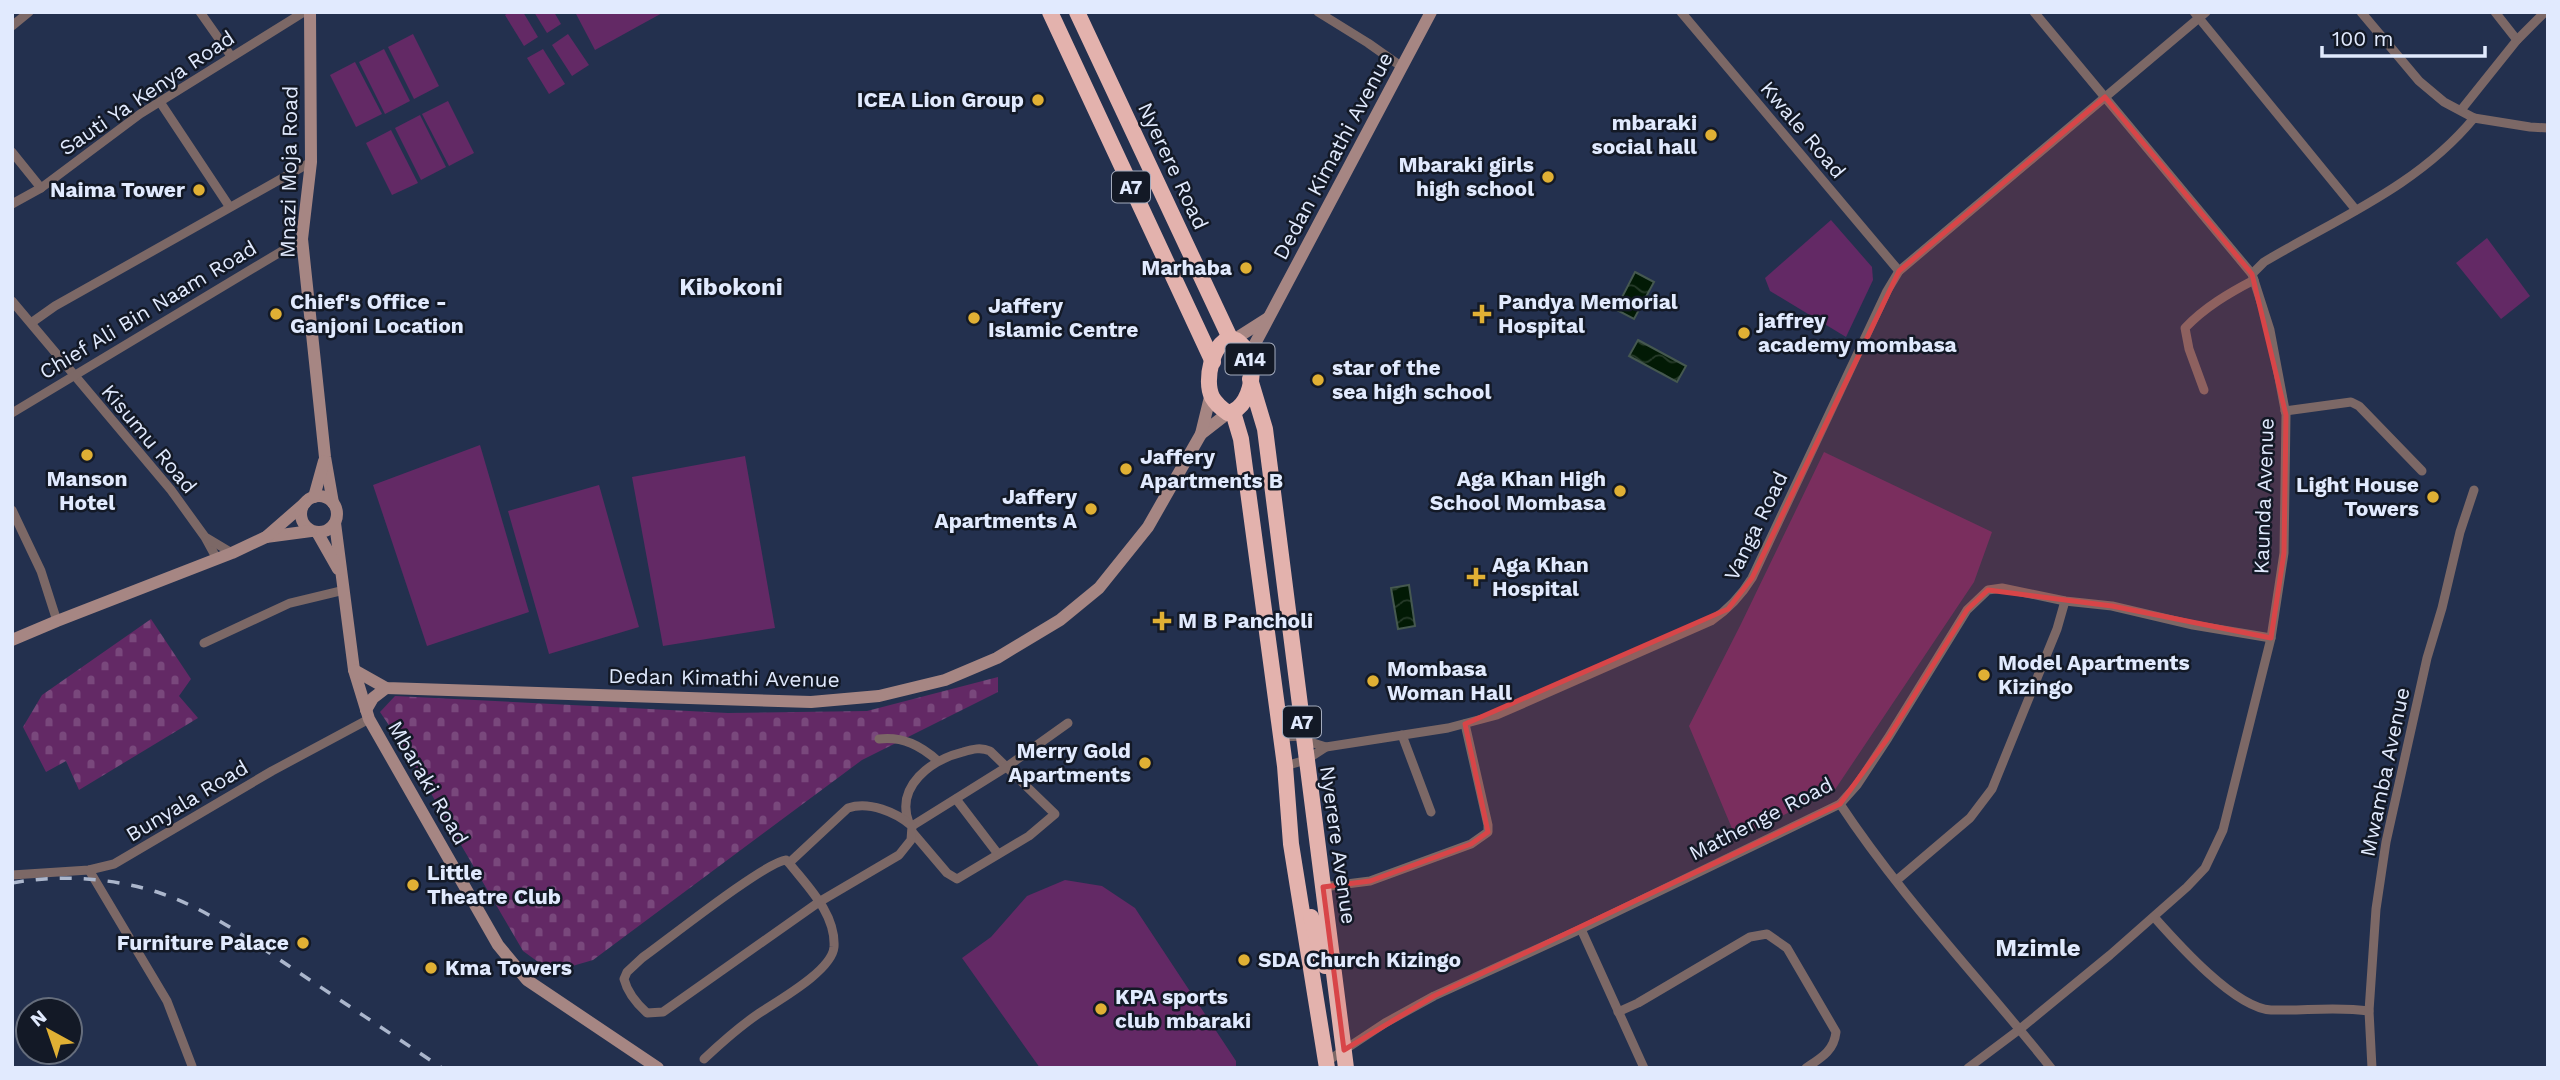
<svg xmlns="http://www.w3.org/2000/svg" width="2560" height="1080" viewBox="0 0 2560 1080" font-family="'Work Sans',sans-serif">
<style>
.cemetery{fill:url(#cemetery-stones)}
.park{fill:#632965}
.water{fill:url(#water-waves);stroke:#455850;stroke-width:2}
.lines{fill:none;stroke-linecap:round;stroke-linejoin:round}
.street{stroke:#7c6866;stroke-width:9}
.secondary{stroke:#a68683;stroke-width:12}
.highway{stroke:#e3b2ad;stroke-width:16}
.rail{stroke:#abb6cc;stroke-width:3.5;stroke-dasharray:12 12;stroke-linecap:butt}
.marked{fill:#d84548;fill-opacity:0.2;stroke:#d84548;stroke-width:5;stroke-linejoin:round}
.poi-dot{fill:#e0b034;stroke:#131926;stroke-width:2.5}
.labels{text-anchor:middle;stroke-width:5;stroke-linejoin:round;paint-order:stroke}
.shield{fill:#131926;stroke:#a3abbd;stroke-width:2}
.shield-label{font-size:19px;font-weight:bold;fill:#e1eafe}
.street-label{font-size:21px;fill:#e1eafe;stroke:#131926}
.poi-label{font-size:21px;font-weight:bold;fill:#e1eafe;stroke:#131926;text-anchor:start}
.quarter-label{font-size:24px;font-weight:bold;fill:#e1eafe;stroke:#131926}
</style>
<defs>
<pattern id="cemetery-stones" width="16" height="16" patternUnits="userSpaceOnUse" patternTransform="scale(1.75)"><rect width="16" height="16" fill="#632965"/><path d="M2 7V4a2 2 0 0 1 4 0v3zM10 15v-3a2 2 0 0 1 4 0v3z" fill="#79487c"/></pattern>
<pattern id="water-waves" width="16" height="10" patternUnits="userSpaceOnUse" patternTransform="scale(1.75)"><rect width="16" height="10" fill="#021a05"/><path d="M0 5q4-4 8 0t8 0" fill="none" stroke="#273b2a"/></pattern>
</defs>
<rect width="100%" height="100%" fill="#23304e"/>
<g class="cemetery">
<polygon points="151,619 191,679 179,696 198,718 79,790 66,761 46,772 23,727 42,695"/>
<polygon points="998,677 998,692 862,760 593,960 552,972 523,951 405,749 380,712 395,696 728,713 867,711"/>
</g>
<g class="park">
<polygon points="509,12 523,12 538,37 524,46 505,15"/>
<polygon points="534,12 554,12 561,24 547,33"/>
<polygon points="575,12 664,12 595,50"/>
<polygon points="413,34 439,86 414,99 388,47"/>
<polygon points="568,34 589,65 572,76 552,45"/>
<polygon points="384,49 410,101 385,114 359,62"/>
<polygon points="543,49 565,84 549,94 527,58"/>
<polygon points="355,62 382,114 356,127 330,75"/>
<polygon points="448,101 474,153 449,166 422,114"/>
<polygon points="420,115 446,167 421,180 395,128"/>
<polygon points="391,130 418,183 392,195 366,143"/>
<polygon points="1831,220 1872,267 1873,280 1846,337 1770,291 1765,278"/>
<polygon points="2487,238 2530,296 2501,319 2456,263"/>
<polygon points="480,445 529,612 427,646 373,485"/>
<polygon points="1824,452 1992,532 1974,582 1834,791 1736,838 1689,726 1740,626"/>
<polygon points="745,456 775,628 663,646 632,477"/>
<polygon points="599,485 639,627 549,654 508,511"/>
<polygon points="1065,880 1102,886 1135,908 1236,1061 1236,1068 1040,1068 962,958 991,937 1027,896"/>
</g>
<g class="water">
<polygon points="1635,272 1654,282 1634,319 1613,308 1615,306 1617,307"/>
<polygon points="1638,340 1686,366 1677,382 1629,356"/>
<polygon points="1409,585 1415,626 1398,629 1391,588"/>
</g>
<g class="lines">
<g class="street">
<polyline points="200,12 231,56"/>
<polyline points="1318,12 1368,43 1402,67"/>
<polyline points="1681,12 1899,271"/>
<polyline points="2194,12 2356,210"/>
<polyline points="2361,12 2419,81 2444,102 2474,118"/>
<polyline points="2495,12 2517,40"/>
<polyline points="12,26 29,12"/>
<polyline points="160,102 229,206"/>
<polyline points="2461,110 2517,40 2545,12"/>
<polyline points="12,152 41,188"/>
<polyline points="12,204 41,188 140,114 304,12"/>
<path d="M2252,274l12,-12c74,-44 154,-76 210,-144l56,9 18,1"/>
<polyline points="12,301 171,490 205,537 217,559"/>
<polyline points="31,323 55,306 311,162"/>
<path d="M2204,390l-15,-41 -4,-21c20,-21 44,-35 69,-48"/>
<polyline points="2285,411 2351,402 2359,406 2422,471"/>
<polyline points="12,413 302,239"/>
<polyline points="12,510 41,571 57,621"/>
<polyline points="207,538 232,553"/>
<polyline points="204,643 290,603 344,590"/>
<polyline points="1402,735 1431,812"/>
<polyline points="1281,737 1304,736 1310,742 1326,747"/>
<path d="M879,739c24,-3 42,7 59,22"/>
<path d="M1285,766l21,-6 20,-13 122,-19 49,-13 214,-94c18,-12 30,-25 41,-43l135,-287 12,-20 307,-259"/>
<polyline points="956,799 998,854"/>
<path d="M1840,804c62,94 141,176 211,264"/>
<path d="M909,823c-14,-37 22,-63 54,-71 10,-3 18,-5 27,-1l65,63 -26,22 -72,43 -10,-6 -34,-40"/>
<polyline points="912,826 1005,768 1068,723"/>
<polyline points="89,870 167,1001 192,1066"/>
<polyline points="12,875 89,870 114,864 272,771 369,719"/>
<polyline points="1897,880 1970,818 1992,789 2057,629 2065,601"/>
<polyline points="1323,887 1370,881 1471,844 1488,832 1488,825 1465,724"/>
<path d="M2154,917c24,27 81,91 117,93 33,1 65,-4 98,1"/>
<polyline points="1581,929 1644,1068"/>
<path d="M1618,1012l20,-9 112,-66 17,-3 20,14 49,84c-2,19 -15,26 -30,36"/>
<path d="M704,1059c17,-16 35,-32 54,-45 19,-13 74,-43 76,-67 2,-33 -26,-60 -45,-84l-3,-3c-21,2 -120,81 -144,98l-15,14 -3,7c3,12 13,25 23,34l16,-1 156,-110 80,-47 12,-15 1,-14c-16,-14 -43,-25 -64,-18l-59,55"/>
<polyline points="1326,1062 1385,1023 1434,996 1581,929 1840,804 1857,785 1888,738 1967,610 1988,590 2002,588 2065,601 2112,606 2193,625 2271,638"/>
<polyline points="1968,1068 2020,1029 2110,955 2187,887 2205,868 2223,830 2271,638 2284,553 2286,415 2270,330 2252,274 2034,12"/>
<polyline points="2372,1068 2369,1011 2376,909 2386,842 2427,658 2442,608 2460,532 2474,490"/>
</g>
<g class="secondary">
<polyline points="310,12 311,162 302,239 325,457 333,503"/>
<polyline points="1235,339 1268,318"/>
<polyline points="1249,355 1431,12"/>
<polyline points="1201,434 1228,413"/>
<circle cx="319" cy="514" r="18"/>
<polyline points="314,497 324,461"/>
<polyline points="335,523 354,670 369,719 498,945 527,980 658,1068"/>
<polyline points="317,532 338,569"/>
<polyline points="266,537 311,531"/>
<polyline points="12,640 57,621 232,553 266,537 305,503"/>
<polyline points="354,670 386,688 811,702 879,696 945,680 997,658 1060,620 1099,588 1148,527 1201,434 1211,393"/>
<polyline points="366,710 373,698 386,688"/>
</g>
<g class="highway">
<polyline points="1050,12 1213,362"/>
<polyline points="1077,12 1230,338"/>
<path d="M1230,338c31,7 27,69 -2,75 -6,-4 -12,-9 -16,-16 -8,-17 0,-53 18,-59z"/>
<polyline points="1250,379 1265,429 1346,1068"/>
<polyline points="1233,412 1241,439 1285,766 1291,844 1327,1068"/>
<polyline points="1311,917 1325,966"/>
</g>
<path class="rail" d="M12,883c48,-9 102,-5 148,10 45,15 87,45 126,71 52,35 104,69 156,104"/>
</g>
<path class="marked" d="M2105,97l147,177 34,141 -2,138 -13,85 -159,-32 -124,-16 -21,20 -79,128 -48,66 -406,192 -90,54 -21,-163 47,-6 101,-37 17,-12 -23,-108 263,-115 24,-31 147,-307z"/>
<g class="poi-dot">
<circle cx="1038" cy="100" r="7"/>
<circle cx="1711" cy="135" r="7"/>
<circle cx="1548" cy="177" r="7"/>
<circle cx="199" cy="190" r="7"/>
<circle cx="1246" cy="268" r="7"/>
<circle cx="276" cy="314" r="7"/>
<path d="M1478.5 303.5h7v7h7v7h-7v7h-7v-7h-7v-7h7z"/>
<circle cx="974" cy="318" r="7"/>
<circle cx="1744" cy="333" r="7"/>
<circle cx="1318" cy="380" r="7"/>
<circle cx="87" cy="455" r="7"/>
<circle cx="1126" cy="469" r="7"/>
<circle cx="1620" cy="491" r="7"/>
<circle cx="2433" cy="497" r="7"/>
<circle cx="1091" cy="509" r="7"/>
<path d="M1472.5 566.5h7v7h7v7h-7v7h-7v-7h-7v-7h7z"/>
<path d="M1158.5 610.5h7v7h7v7h-7v7h-7v-7h-7v-7h7z"/>
<circle cx="1984" cy="675" r="7"/>
<circle cx="1373" cy="681" r="7"/>
<circle cx="1145" cy="763" r="7"/>
<circle cx="413" cy="885" r="7"/>
<circle cx="303" cy="943" r="7"/>
<circle cx="1244" cy="960" r="7"/>
<circle cx="431" cy="968" r="7"/>
<circle cx="1101" cy="1009" r="7"/>
</g>
<g class="labels">
<g class="shield">
<rect x="1112" y="171.5" width="38" height="31" rx="5"/>
<rect x="1225.5" y="343.5" width="49" height="31" rx="5"/>
<rect x="1283" y="706.5" width="38" height="31" rx="5"/>
</g>
<g class="shield-label">
<text x="1131" y="194">A7</text>
<text x="1250" y="366">A14</text>
<text x="1302" y="729">A7</text>
</g>
<g class="street-label">
<text transform="translate(147 93) rotate(-34)" y="7">Sauti Ya Kenya Road</text>
<text transform="translate(1803 130) rotate(50)" y="7">Kwale Road</text>
<text transform="translate(1333 156) rotate(-62)" y="7">Dedan Kimathi Avenue</text>
<text transform="translate(1173 166) rotate(65)" y="7">Nyerere Road</text>
<text transform="translate(289 172) rotate(-89)" y="7">Mnazi Moja Road</text>
<text transform="translate(148 310) rotate(-31)" y="7">Chief Ali Bin Naam Road</text>
<text transform="translate(149 439) rotate(50)" y="7">Kisumu Road</text>
<text transform="translate(2264 496) rotate(-88)" y="7">Kaunda Avenue</text>
<text transform="translate(1756 526) rotate(-64)" y="7">Vanga Road</text>
<text transform="translate(724 678) rotate(1)" y="7">Dedan Kimathi Avenue</text>
<text transform="translate(2385 772) rotate(-78)" y="7">Mwamba Avenue</text>
<text transform="translate(428 783) rotate(60)" y="7">Mbaraki Road</text>
<text transform="translate(187 801) rotate(-31)" y="7">Bunyala Road</text>
<text transform="translate(1761 819) rotate(-27)" y="7">Mathenge Road</text>
<text transform="translate(1338 845) rotate(82)" y="7">Nyerere Avenue</text>
</g>
<g class="poi-label">
<text x="1024" y="107" text-anchor="end">ICEA Lion Group</text>
<text x="1697" y="130" text-anchor="end">mbaraki<tspan x="1697" dy="24">social hall</tspan></text>
<text x="1534" y="172" text-anchor="end">Mbaraki girls<tspan x="1534" dy="24">high school</tspan></text>
<text x="185" y="197" text-anchor="end">Naima Tower</text>
<text x="1232" y="275" text-anchor="end">Marhaba</text>
<text x="290" y="309">Chief's Office -<tspan x="290" dy="24">Ganjoni Location</tspan></text>
<text x="1498" y="309">Pandya Memorial<tspan x="1498" dy="24">Hospital</tspan></text>
<text x="988" y="313">Jaffery<tspan x="988" dy="24">Islamic Centre</tspan></text>
<text x="1758" y="328">jaffrey<tspan x="1758" dy="24">academy mombasa</tspan></text>
<text x="1332" y="375">star of the<tspan x="1332" dy="24">sea high school</tspan></text>
<text x="1140" y="464">Jaffery<tspan x="1140" dy="24">Apartments B</tspan></text>
<text x="87" y="486" text-anchor="middle">Manson<tspan x="87" dy="24">Hotel</tspan></text>
<text x="1606" y="486" text-anchor="end">Aga Khan High<tspan x="1606" dy="24">School Mombasa</tspan></text>
<text x="2419" y="492" text-anchor="end">Light House<tspan x="2419" dy="24">Towers</tspan></text>
<text x="1077" y="504" text-anchor="end">Jaffery<tspan x="1077" dy="24">Apartments A</tspan></text>
<text x="1492" y="572">Aga Khan<tspan x="1492" dy="24">Hospital</tspan></text>
<text x="1178" y="628">M B Pancholi</text>
<text x="1998" y="670">Model Apartments<tspan x="1998" dy="24">Kizingo</tspan></text>
<text x="1387" y="676">Mombasa<tspan x="1387" dy="24">Woman Hall</tspan></text>
<text x="1131" y="758" text-anchor="end">Merry Gold<tspan x="1131" dy="24">Apartments</tspan></text>
<text x="427" y="880">Little<tspan x="427" dy="24">Theatre Club</tspan></text>
<text x="289" y="950" text-anchor="end">Furniture Palace</text>
<text x="1258" y="967">SDA Church Kizingo</text>
<text x="445" y="975">Kma Towers</text>
<text x="1115" y="1004">KPA sports<tspan x="1115" dy="24">club mbaraki</tspan></text>
</g>
<g class="quarter-label">
<text x="731" y="295">Kibokoni</text>
<text x="2038" y="956">Mzimle</text>
</g>
</g>
<rect width="2560" height="1080" fill="none" stroke="#e1eafe" stroke-width="28"/>
<g transform="translate(49 1031) rotate(320)"><circle r="33" fill="#131926" stroke="#656d7c" stroke-width="2"/>
<path d="M0-5L12 26L0 18L-12 26Z" fill="#e0b034"/>
<text y="-10" font-size="19" font-weight="bold" text-anchor="middle" fill="#e1eafe">N</text>
</g>
<path d="M2322 46v10h163v-10" fill="none" stroke="#e1eafe" stroke-width="3.5"/>
<text x="2332" y="46" font-size="21" fill="#e1eafe" stroke="#131926" stroke-width="5" paint-order="stroke">100 m</text>
</svg>
